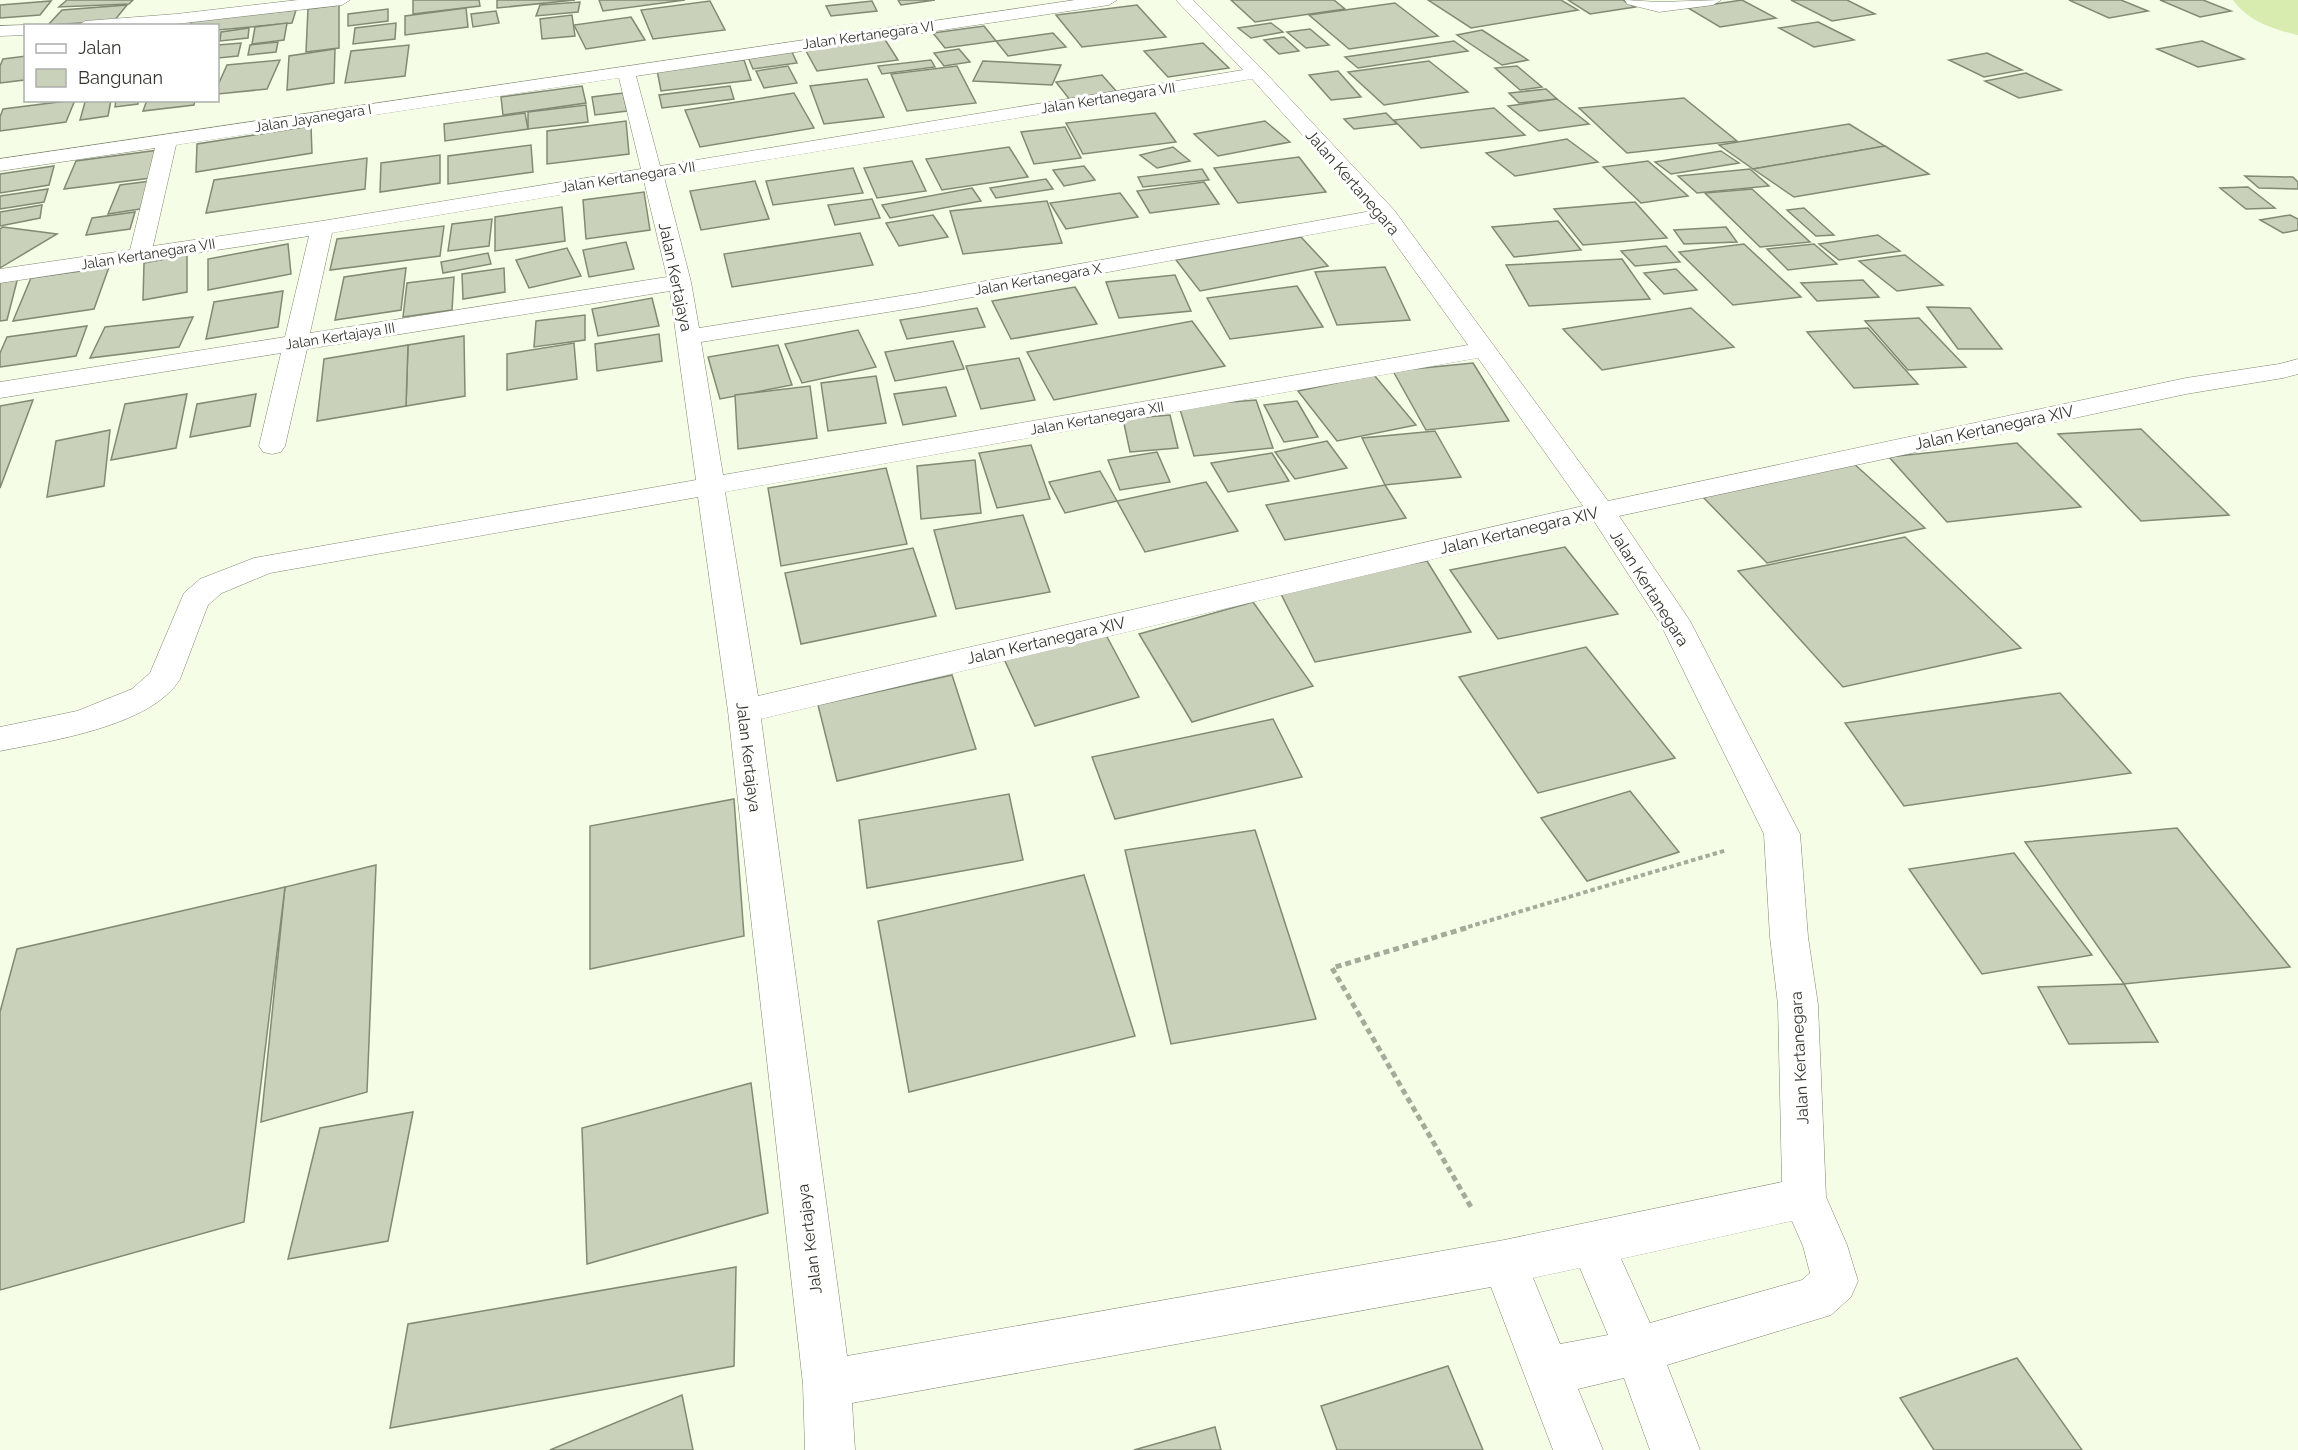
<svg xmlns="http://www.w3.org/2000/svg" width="2298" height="1450" viewBox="0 0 2298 1450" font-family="Raleway,sans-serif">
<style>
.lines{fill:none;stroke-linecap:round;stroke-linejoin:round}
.river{fill:#d7ecae;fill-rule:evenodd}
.building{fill:#c9d1bb;stroke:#828975;stroke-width:1.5}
.minor-casing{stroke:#7f8672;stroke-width:1}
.path-far1{stroke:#a5ab9a;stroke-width:4;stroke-dasharray:4.5 3;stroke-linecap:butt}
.path{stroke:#a5ab9a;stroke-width:5;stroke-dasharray:6 4;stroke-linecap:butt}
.minor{fill:#fff;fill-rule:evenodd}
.labels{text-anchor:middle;stroke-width:6;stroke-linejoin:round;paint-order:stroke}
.far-street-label{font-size:14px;fill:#32352d;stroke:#fff}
.street-label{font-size:16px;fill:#32352d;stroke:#fff}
</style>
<rect width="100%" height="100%" fill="#f5fde6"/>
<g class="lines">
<path class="river" d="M2233,0h65v35c-25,-6 -49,-13 -65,-35z"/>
</g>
<g class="building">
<polygon points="67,0 133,0 129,4 59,7"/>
<polygon points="413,0 479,0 480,6 413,14"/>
<polygon points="497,0 575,0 497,8"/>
<polygon points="599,0 685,0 603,11"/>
<polygon points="898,0 935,0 901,5"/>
<polygon points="1231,0 1334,0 1345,9 1255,22"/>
<polygon points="1428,0 1561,0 1578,10 1471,28"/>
<polygon points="1568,0 1623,0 1635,7 1590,14"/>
<polygon points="1742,0 1776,18 1720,27 1688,8"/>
<polygon points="1791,0 1847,0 1875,14 1832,21"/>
<polygon points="2069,0 2121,0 2148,11 2109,18"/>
<polygon points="2160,0 2203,0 2231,11 2200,17"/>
<polygon points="51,1 40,15 0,18 0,5"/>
<polygon points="710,1 725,30 653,39 641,10"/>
<polygon points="872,1 877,11 831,16 826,6"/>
<polygon points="580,2 578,12 536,16 540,5"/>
<polygon points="1395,3 1438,36 1349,49 1309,15"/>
<polygon points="127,5 114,21 48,25 62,10"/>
<polygon points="339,5 339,48 306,52 308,9"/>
<polygon points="1137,5 1166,37 1082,47 1056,15"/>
<polygon points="466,8 468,27 405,35 405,16"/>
<polygon points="388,9 388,21 348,26 348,14"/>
<polygon points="296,10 292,23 218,30 218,26 190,26 192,20"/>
<polygon points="496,11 499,23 473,27 471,14"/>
<polygon points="572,15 575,36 542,39 540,19"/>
<polygon points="631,17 645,40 586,49 574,25"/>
<polygon points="1818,22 1854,40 1814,47 1779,28"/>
<polygon points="287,23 284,40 252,44 255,27"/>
<polygon points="396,23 395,39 353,44 355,28"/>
<polygon points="1271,23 1283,32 1251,38 1238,28"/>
<polygon points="984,26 996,41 945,48 933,33"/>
<polygon points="249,28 248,38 220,41 221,32"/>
<polygon points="1310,29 1329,45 1306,48 1287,32"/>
<polygon points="1482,30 1528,60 1502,65 1457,35"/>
<polygon points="1053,33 1066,47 1008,56 996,41"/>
<polygon points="1284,37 1299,51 1279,54 1264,40"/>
<polygon points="884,38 898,60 817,71 805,49"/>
<polygon points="1454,41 1468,51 1358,68 1345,57"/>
<polygon points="2202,41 2244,59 2198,67 2157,49"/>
<polygon points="278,42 276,52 248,55 250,45"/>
<polygon points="241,43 238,56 218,58 218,45"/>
<polygon points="1203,43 1229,68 1168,77 1144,51"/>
<polygon points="409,45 405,76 345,83 351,51"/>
<polygon points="335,49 334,83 287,90 289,56"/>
<polygon points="959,49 970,62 944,66 934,53"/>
<polygon points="792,52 797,63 753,69 748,57"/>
<polygon points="1987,53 2022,70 1984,77 1949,60"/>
<polygon points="26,56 24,80 0,83 0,66 3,59"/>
<polygon points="280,60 267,89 218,94 218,85 227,65"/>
<polygon points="744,60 751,80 661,91 657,70"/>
<polygon points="931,60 935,67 882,74 878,66"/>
<polygon points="983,61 1061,65 1052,85 973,81"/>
<polygon points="1429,61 1468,92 1384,105 1348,72"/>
<polygon points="788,66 797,83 764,88 756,71"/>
<polygon points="957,66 976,103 907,111 891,74"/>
<polygon points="1517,66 1542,87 1520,90 1495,68"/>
<polygon points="1338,71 1361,97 1331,100 1309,75"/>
<polygon points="2026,73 2061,90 2019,98 1985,81"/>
<polygon points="1102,75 1117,92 1070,100 1056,82"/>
<polygon points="867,79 884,117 824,124 810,86"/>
<polygon points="582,86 586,103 503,115 501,97"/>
<polygon points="730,86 734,99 662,108 659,95"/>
<polygon points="1546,89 1557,99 1519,103 1509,93"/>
<polygon points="623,93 627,111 595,115 592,97"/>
<polygon points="794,93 814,128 700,147 685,110"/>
<polygon points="1684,98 1737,141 1627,153 1579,108"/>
<polygon points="1557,99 1589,124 1539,131 1508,106"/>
<polygon points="75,100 66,122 0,131 0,117 3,109"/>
<polygon points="98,100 111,100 108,116 80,120 85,102"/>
<polygon points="116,100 138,100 138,104 115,107"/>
<polygon points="147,100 195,100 194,105 143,111"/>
<polygon points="586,105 588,122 528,129 528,112"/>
<polygon points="1494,108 1525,135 1421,148 1394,120"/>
<polygon points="525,113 528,129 445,141 444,124"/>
<polygon points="1155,113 1176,142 1083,154 1066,123"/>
<polygon points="1386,113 1397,124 1354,129 1344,119"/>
<polygon points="626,121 629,154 547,164 547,131"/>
<polygon points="1265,121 1290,142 1218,156 1194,134"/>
<polygon points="1849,124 1885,146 1753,169 1719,145"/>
<polygon points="311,126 312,153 196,172 197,144"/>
<polygon points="1065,127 1081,158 1034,164 1021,132"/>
<polygon points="1567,139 1598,162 1515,176 1486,153"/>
<polygon points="531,145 533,172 448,184 448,156"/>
<polygon points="1885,146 1929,174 1794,197 1753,169"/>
<polygon points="1009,147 1028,177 942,190 926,159"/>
<polygon points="1173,147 1190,161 1157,168 1140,155"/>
<polygon points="159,150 151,178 64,189 76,161"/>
<polygon points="1721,151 1739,163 1671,174 1655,162"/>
<polygon points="440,155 440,183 380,192 381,163"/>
<polygon points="1299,157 1326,192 1238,203 1214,168"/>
<polygon points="367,158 365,189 206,213 214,180"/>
<polygon points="912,161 926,191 877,198 864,168"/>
<polygon points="1648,161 1688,196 1641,203 1603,167"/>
<polygon points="54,166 49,185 0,193 0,174"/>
<polygon points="1084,166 1095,180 1064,186 1053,170"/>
<polygon points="853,168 863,193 773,205 766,181"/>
<polygon points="1202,169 1209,180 1143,187 1138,177"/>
<polygon points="1750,169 1769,186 1697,193 1678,176"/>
<polygon points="2245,176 2293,177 2298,182 2298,189 2259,188"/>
<polygon points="1046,179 1053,189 996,198 990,188"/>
<polygon points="151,181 140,209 108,214 120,185"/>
<polygon points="755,181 769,219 701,230 690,191"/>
<polygon points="1204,182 1219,204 1150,213 1137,191"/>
<polygon points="2248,187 2275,208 2246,209 2220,188"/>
<polygon points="972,188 981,201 890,218 882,205"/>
<polygon points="48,189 44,202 0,209 0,196"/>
<polygon points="1752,189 1810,242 1760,247 1705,193"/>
<polygon points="644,192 650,230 586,239 583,200"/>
<polygon points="1120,193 1138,217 1066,229 1050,203"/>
<polygon points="872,199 880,218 835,225 828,205"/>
<polygon points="1047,201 1062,243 963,254 950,211"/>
<polygon points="1635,202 1667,238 1583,245 1554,209"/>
<polygon points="42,205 40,218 0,226 0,212"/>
<polygon points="562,207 565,241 495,251 495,217"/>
<polygon points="1804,208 1834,235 1816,236 1787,210"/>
<polygon points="135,212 130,229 86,235 92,218"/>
<polygon points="933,215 948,237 899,246 886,223"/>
<polygon points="2290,215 2298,219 2298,230 2283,233 2260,220"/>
<polygon points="492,219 489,246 448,251 452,224"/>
<polygon points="1558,221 1581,250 1514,257 1492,227"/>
<polygon points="444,226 440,256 330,270 337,239"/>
<polygon points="3,227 57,234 0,268 0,229"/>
<polygon points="1726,227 1737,242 1684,244 1674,230"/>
<polygon points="860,233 873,265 732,287 724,254"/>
<polygon points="1878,235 1900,251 1839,260 1819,244"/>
<polygon points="1301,237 1328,266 1200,291 1176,260"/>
<polygon points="626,242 634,269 589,277 583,250"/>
<polygon points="288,244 291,274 208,290 208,259"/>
<polygon points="1744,244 1801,297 1733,305 1679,252"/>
<polygon points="1814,244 1837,264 1788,270 1767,249"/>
<polygon points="1666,246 1680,262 1635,266 1621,251"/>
<polygon points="567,248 581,276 529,288 516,260"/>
<polygon points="488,253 491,264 443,273 441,262"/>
<polygon points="187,255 187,292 143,300 144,263"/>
<polygon points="1905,255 1943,285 1897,291 1859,261"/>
<polygon points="1622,259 1650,299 1529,306 1506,265"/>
<polygon points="109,267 94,309 13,321 31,278"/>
<polygon points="1385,267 1410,320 1337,325 1315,272"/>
<polygon points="406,268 401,310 335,320 344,277"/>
<polygon points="504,268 505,292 463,299 462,274"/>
<polygon points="1676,269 1697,290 1664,294 1644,273"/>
<polygon points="1175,275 1191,311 1119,318 1106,282"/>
<polygon points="18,277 7,320 0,321 0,280"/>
<polygon points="454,277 452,310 403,317 407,283"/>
<polygon points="1863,280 1879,297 1817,301 1801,283"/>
<polygon points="1297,286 1323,327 1230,339 1207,298"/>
<polygon points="1075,287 1097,324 1011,339 992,301"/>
<polygon points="283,291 278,327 206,339 214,302"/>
<polygon points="652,298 659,326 598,336 592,309"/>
<polygon points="1927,307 1970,308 2002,349 1958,349"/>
<polygon points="977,308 985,327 907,339 900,320"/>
<polygon points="1691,308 1734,347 1602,370 1563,329"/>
<polygon points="585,315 585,340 534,347 536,321"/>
<polygon points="193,317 179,347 90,358 105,327"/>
<polygon points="1919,318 1966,367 1908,370 1865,321"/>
<polygon points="1192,321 1225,366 1054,400 1027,352"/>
<polygon points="87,326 76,356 0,367 0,353 7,337"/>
<polygon points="1868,328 1918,384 1854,388 1807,332"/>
<polygon points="858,330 876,367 802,383 785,344"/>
<polygon points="659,334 662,361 597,371 595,344"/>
<polygon points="464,336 465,396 406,406 408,345"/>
<polygon points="953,341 964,369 895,381 885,352"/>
<polygon points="574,343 577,379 507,390 507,354"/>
<polygon points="408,345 406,406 317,421 324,359"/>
<polygon points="778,345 792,385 720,399 708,357"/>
<polygon points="1019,358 1035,400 981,409 966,366"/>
<polygon points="1473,363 1509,421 1426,430 1393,371"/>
<polygon points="1374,375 1416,425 1337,441 1298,391"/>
<polygon points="876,376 886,423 828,431 821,383"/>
<polygon points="810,386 817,438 738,449 735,395"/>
<polygon points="946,387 956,416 903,425 894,394"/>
<polygon points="187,394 176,448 111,460 125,404"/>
<polygon points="256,394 250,426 190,437 197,404"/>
<polygon points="33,400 0,488 0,406"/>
<polygon points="1256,400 1273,448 1194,456 1179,406"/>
<polygon points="1297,401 1318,437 1284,442 1264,405"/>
<polygon points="1170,415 1178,448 1130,452 1123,419"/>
<polygon points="2141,429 2229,515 2141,521 2058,434"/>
<polygon points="110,430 104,486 47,497 56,441"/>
<polygon points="1435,431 1461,477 1385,485 1362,438"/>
<polygon points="1327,441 1347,468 1295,479 1275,452"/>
<polygon points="2017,443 2081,507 1947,522 1889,457"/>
<polygon points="1031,445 1050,499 997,508 979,453"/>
<polygon points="1157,452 1170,482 1120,490 1108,460"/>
<polygon points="1272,453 1289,481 1228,492 1211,463"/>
<polygon points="975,460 981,513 921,519 917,466"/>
<polygon points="1852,462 1925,528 1767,563 1700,494"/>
<polygon points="886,468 907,544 781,566 768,488"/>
<polygon points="1100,471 1117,501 1065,513 1049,482"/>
<polygon points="1206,482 1238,531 1145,552 1117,501"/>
<polygon points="1385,485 1406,518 1285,540 1266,505"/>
<polygon points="1023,515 1050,592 956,609 934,530"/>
<polygon points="1905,537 2021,648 1843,687 1738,571"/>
<polygon points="1565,547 1618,614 1498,639 1450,570"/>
<polygon points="913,548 936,616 801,644 785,573"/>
<polygon points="1427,561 1471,632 1315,662 1278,588"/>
<polygon points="1253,602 1313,686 1192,722 1139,634"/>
<polygon points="1105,633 1139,697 1035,726 1004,659"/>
<polygon points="1586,647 1675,758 1538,793 1459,677"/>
<polygon points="952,675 976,749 837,781 818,705"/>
<polygon points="2060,693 2131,773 1904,806 1845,723"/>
<polygon points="1273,719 1302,777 1115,819 1092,757"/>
<polygon points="1630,791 1679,852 1587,881 1541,818"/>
<polygon points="1009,794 1023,860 867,888 859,820"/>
<polygon points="734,799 744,936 590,969 590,826"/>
<polygon points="2177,828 2290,967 2124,984 2025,842"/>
<polygon points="1255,830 1316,1019 1171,1044 1125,850"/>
<polygon points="2014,853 2092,955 1982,974 1909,869"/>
<polygon points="376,865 367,1092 261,1122 285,887"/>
<polygon points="1084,875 1135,1036 909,1092 878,921"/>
<polygon points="285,887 244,1222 0,1290 0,1012 17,949"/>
<polygon points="2124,984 2158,1042 2069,1044 2038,987"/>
<polygon points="751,1083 768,1213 587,1264 582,1128"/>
<polygon points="413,1112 388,1241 288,1259 320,1128"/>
<polygon points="736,1267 734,1366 390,1428 408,1324"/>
<polygon points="2017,1358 2082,1450 1934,1450 1900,1398"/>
<polygon points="1448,1366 1483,1450 1337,1450 1321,1406"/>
<polygon points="682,1395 693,1450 550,1450"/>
<polygon points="1215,1427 1221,1450 1134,1450"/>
</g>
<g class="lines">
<g class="minor-casing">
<g id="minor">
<polygon points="298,0 350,0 342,5 158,26 77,26 85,21 176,14"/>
<path d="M1075,0h42l-8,5 -473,71 24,90 583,-96 -67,-70h17l69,69 132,141 214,291 578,-123 93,-14 19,-5v15l-15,4 -97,16 -567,122 71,105 110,213 8,103 10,68 8,192 21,48 11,36 -7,16 -20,18 -164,50 33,85h-50l-26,-72 -46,11 25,61h-50l-62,-163 -639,116 3,47h-50l-2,-66 -75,-673 -30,-214 -428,76 -48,20 -14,12 -28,74c-28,47 -130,62 -180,72v-24l77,-16 55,-22 18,-16 34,-80 16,-14 54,-21 442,-78 -26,-189 -363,58 -22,97 -4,6 -9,2 -9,-2 -4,-6 22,-93 -281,45v-16l285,-45 24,-101 -309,47v-14l130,-19 25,-102 -155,23v-12zM619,78l22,91 -319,52 -169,25 23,-101zM1252,79l119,132 -452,82 -220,35 -8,-46 -27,-105zM644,181l23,96 -357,56 22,-100zM1380,222l88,123 -745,130 -22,-133 218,-35zM1478,358l105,148 -825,190 -33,-204zM1594,521l66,102 104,211 6,103 8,68 4,177 -278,58 -657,116 -86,-637zM1792,1221l11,25 7,27 -8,7 -152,43 -29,-64zM1580,1268l28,67 -48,9 -27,-66z"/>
<polygon points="1625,0 1659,2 1721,0 1713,5 1659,12 1627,4"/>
<polygon points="26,25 29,26 26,26 26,35 0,36 0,26"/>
</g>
</g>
<polyline class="path-far1" points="1461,929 1727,850"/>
<polyline class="path" points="1466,928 1332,968 1471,1207"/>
<use href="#minor" class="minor"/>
</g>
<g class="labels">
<g class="far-street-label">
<text transform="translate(868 35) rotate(-8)" y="5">Jalan Kertanegara VI</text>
<text transform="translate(1108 98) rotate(-9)" y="5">Jalan Kertanegara VII</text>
<text transform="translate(313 118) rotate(-9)" y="5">Jalan Jayanegara I</text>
<text transform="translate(628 177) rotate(-9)" y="5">Jalan Kertanegara VII</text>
<text transform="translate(148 254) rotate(-9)" y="5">Jalan Kertanegara VII</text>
<text transform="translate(1038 279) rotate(-10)" y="5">Jalan Kertanegara X</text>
<text transform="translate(340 336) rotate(-9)" y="5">Jalan Kertajaya III</text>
<text transform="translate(1097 418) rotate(-10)" y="5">Jalan Kertanegara XII</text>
</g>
<g class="street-label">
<text transform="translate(1353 182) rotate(49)" y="6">Jalan Kertanegara</text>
<text transform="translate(676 277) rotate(78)" y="6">Jalan Kertajaya</text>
<text transform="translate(1994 427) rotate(-12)" y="6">Jalan Kertanegara XIV</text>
<text transform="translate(1519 530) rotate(-13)" y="6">Jalan Kertanegara XIV</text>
<text transform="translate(1650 588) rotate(58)" y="6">Jalan Kertanegara</text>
<text transform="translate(1046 640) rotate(-13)" y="6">Jalan Kertanegara XIV</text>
<text transform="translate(749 757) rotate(83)" y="6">Jalan Kertajaya</text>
<text transform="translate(1799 1058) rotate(-93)" y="6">Jalan Kertanegara</text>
<text transform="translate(809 1239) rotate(-97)" y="6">Jalan Kertajaya</text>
</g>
</g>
<rect x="24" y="24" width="195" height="78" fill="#ffffff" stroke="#adaeab" stroke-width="1.5"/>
<rect x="36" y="44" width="30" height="9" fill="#ffffff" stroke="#adaeab" stroke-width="1.5"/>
<text x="78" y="54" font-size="18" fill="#32352d">Jalan</text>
<rect x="36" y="69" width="30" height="18" fill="#c9d1bb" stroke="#adaeab" stroke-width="1.5"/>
<text x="78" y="84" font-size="18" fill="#32352d">Bangunan</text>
</svg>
